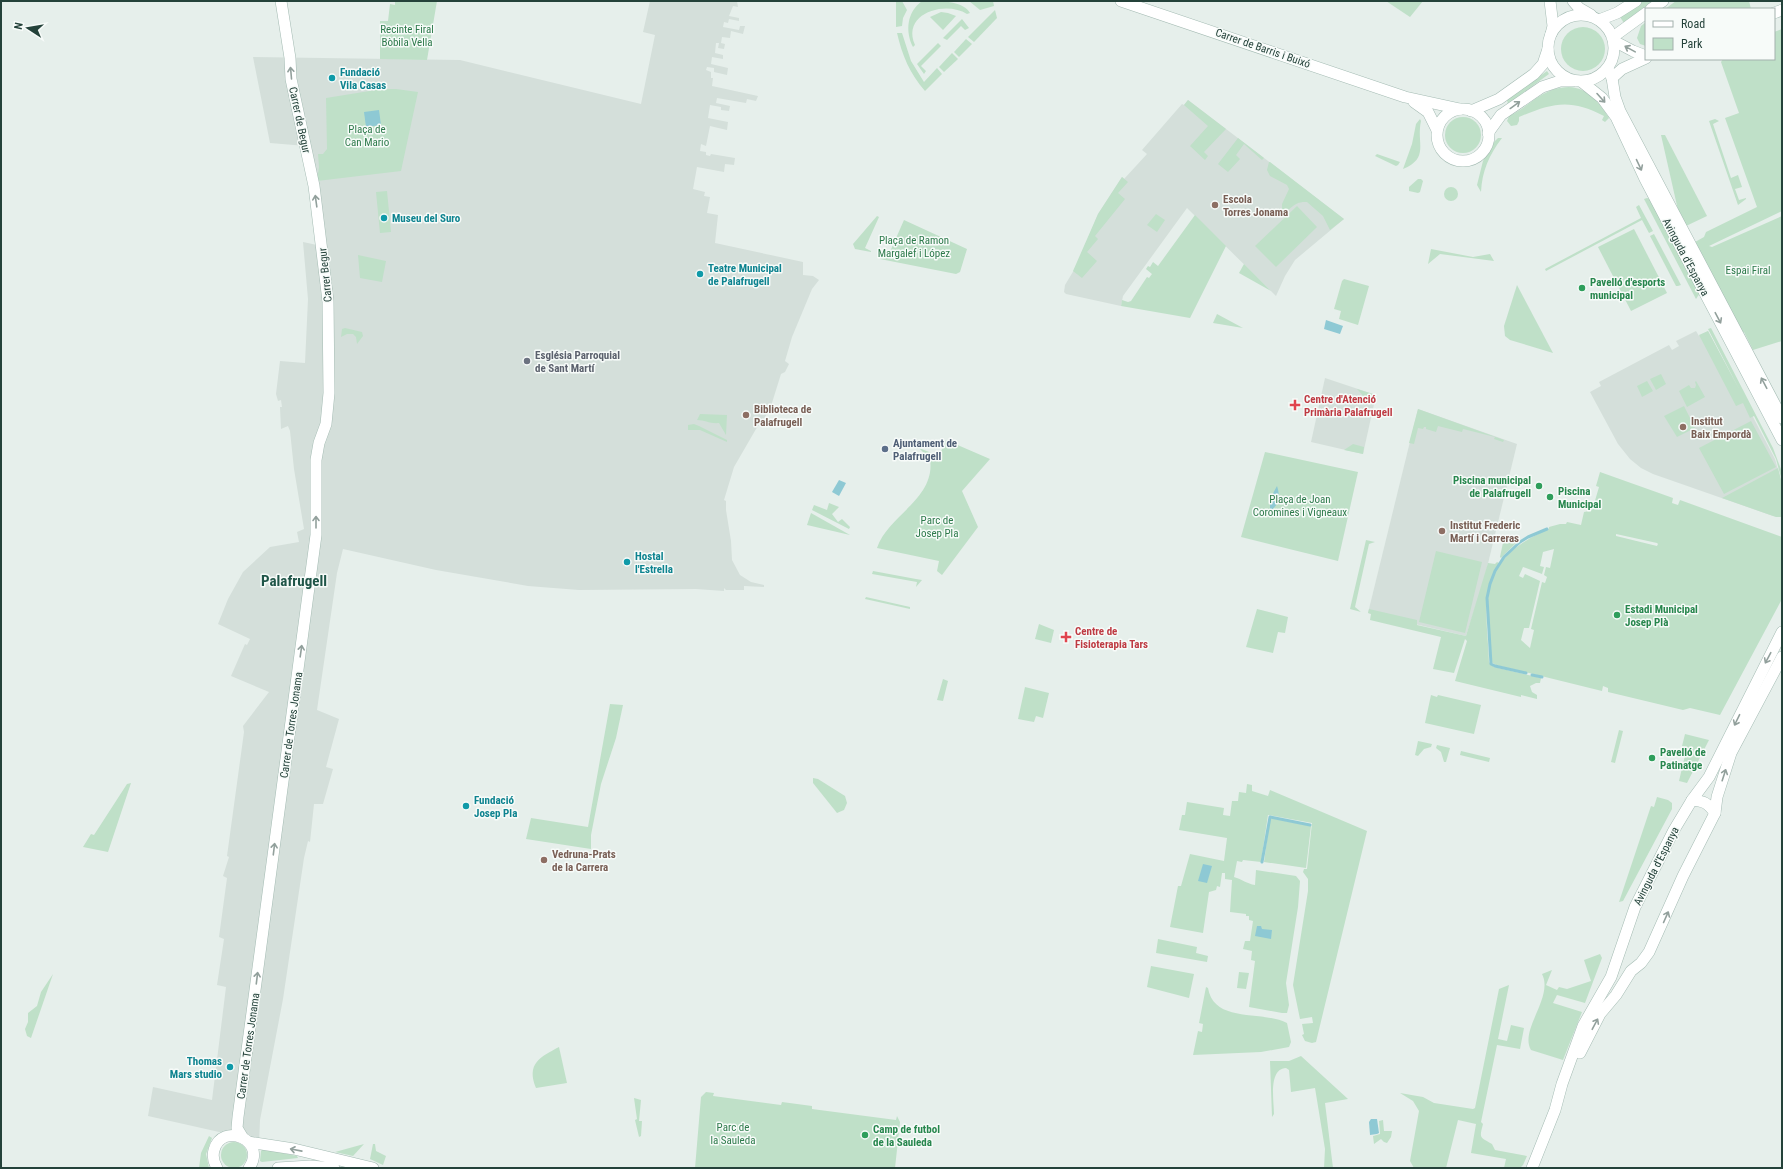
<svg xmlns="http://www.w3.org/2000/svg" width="1783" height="1169" viewBox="0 0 1783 1169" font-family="'Roboto Condensed',sans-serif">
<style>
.built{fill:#d4dfda}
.green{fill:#bfe0c8;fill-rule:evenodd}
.water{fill:#8ec9d4}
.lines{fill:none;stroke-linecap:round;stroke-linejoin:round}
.stream{stroke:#8ec9d4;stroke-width:3}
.secondary-casing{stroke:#a4bbb3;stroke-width:12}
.secondary{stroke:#fff;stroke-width:11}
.oneway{stroke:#92a09c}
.culture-dot{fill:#0f9aa8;stroke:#f7fbf9;stroke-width:1.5}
.education-dot{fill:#8d6e63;stroke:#f7fbf9;stroke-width:1.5}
.leisure-dot{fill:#2e9e5b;stroke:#f7fbf9;stroke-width:1.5}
.worship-dot{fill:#6b7280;stroke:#f7fbf9;stroke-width:1.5}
.health-dot{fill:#e0444e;stroke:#f7fbf9;stroke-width:1.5}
.service-dot{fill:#5c6f8a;stroke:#f7fbf9;stroke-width:1.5}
.labels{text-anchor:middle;stroke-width:3;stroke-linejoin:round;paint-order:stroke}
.park-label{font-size:11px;fill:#2d7a4b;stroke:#f7fbf9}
.street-label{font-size:11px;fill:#24423a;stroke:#f7fbf9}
.culture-label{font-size:11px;font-weight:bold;fill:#0d838f;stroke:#f7fbf9;text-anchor:start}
.education-label{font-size:11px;font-weight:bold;fill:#785e54;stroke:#f7fbf9;text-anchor:start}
.leisure-label{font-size:11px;font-weight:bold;fill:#27864d;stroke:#f7fbf9;text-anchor:start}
.worship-label{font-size:11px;font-weight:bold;fill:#5b616d;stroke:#f7fbf9;text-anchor:start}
.health-label{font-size:11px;font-weight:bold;fill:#be3a42;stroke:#f7fbf9;text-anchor:start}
.service-label{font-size:11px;font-weight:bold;fill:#4e5e75;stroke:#f7fbf9;text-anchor:start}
.district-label{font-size:15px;font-weight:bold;fill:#1f5548;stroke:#f7fbf9}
</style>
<rect width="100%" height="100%" fill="#e6efeb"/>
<g class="built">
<polygon points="650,1 737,1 738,7 733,6 729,16 739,18 739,21 729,19 728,23 724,22 723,27 739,30 740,26 745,26 743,34 731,31 730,38 722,37 721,43 725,44 724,49 718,48 719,43 716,43 715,53 723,55 723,59 712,57 711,64 728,68 727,75 714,72 714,68 707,67 706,70 711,72 711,78 713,78 712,86 758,96 756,101 747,99 746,103 717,98 716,103 730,106 729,111 721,110 721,107 710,105 708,118 728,122 727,130 710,126 706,146 701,144 700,151 706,152 706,155 710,156 711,154 735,158 734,165 725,164 724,172 697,167 693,189 705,192 704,196 710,197 707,213 718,215 715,243 803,262 803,275 813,276 819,280 812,289 792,337 785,361 789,364 785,372 781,374 771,406 764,419 756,429 734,467 724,500 726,501 726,510 731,541 732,560 740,575 751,582 764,585 764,587 744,586 744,590 726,590 724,588 724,591 696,589 579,590 528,586 436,570 343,549 337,573 317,710 339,719 326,767 333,769 323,804 314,804 310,842 308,841 304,858 283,999 260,1120 259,1144 237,1136 148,1116 153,1087 212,1100 226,987 217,985 224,939 219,937 227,878 223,876 229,857 227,856 244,732 243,726 269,692 231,676 245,644 247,645 250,639 218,624 228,599 243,572 270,547 299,542 297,532 304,529 294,469 290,431 288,426 281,429 280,407 282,407 281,400 278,401 276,394 280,361 305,363 308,299 303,242 317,245 306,146 270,143 253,57 460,60 641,104 655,35 643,32"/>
<polygon points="1188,100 1344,219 1295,260 1285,276 1276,296 1187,208 1123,296 1121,306 1066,294 1064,292 1065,285 1077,265 1098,214 1122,177 1124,179 1147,154 1142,150 1182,104 1184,105"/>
<polygon points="1696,331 1699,336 1708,331 1775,459 1782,484 1782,517 1773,516 1653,474 1641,468 1630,459 1618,444 1590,392 1601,386 1599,382 1669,345 1672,350 1679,346 1676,341"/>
<polygon points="1325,378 1376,395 1363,454 1311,442"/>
<polygon points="1418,409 1517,444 1484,580 1466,636 1368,613"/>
</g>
<g class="green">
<polygon points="395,1 437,1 427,60 380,59 380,21 388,21 390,4 395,5"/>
<polygon points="896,1 902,1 907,10 903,18 902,26 896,27"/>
<path d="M922,1c16,0 41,-1 48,12l-3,1c-21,-14 -66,-1 -52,31l-2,2c-8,-16 -6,-35 9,-46z"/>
<polygon points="969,1 993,1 994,6 980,10"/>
<polygon points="1386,1 1423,1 1410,17"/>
<polygon points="1643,1 1655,1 1624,23 1620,17"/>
<polygon points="1676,1 1749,1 1751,9 1665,9"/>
<polygon points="995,10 997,18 974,42 968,37"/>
<polygon points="941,12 948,13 956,16 943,30 930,17"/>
<polygon points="962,19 969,28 965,30 961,26 947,40 943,38"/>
<polygon points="1646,22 1646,46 1640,44 1637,38 1641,26"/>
<circle cx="1583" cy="49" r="22"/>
<polygon points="1782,29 1782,211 1709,246 1712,247 1782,216 1782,341 1753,350 1744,332 1742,332 1695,242 1704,237 1706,232 1757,207 1725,118 1739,113 1721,62 1723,59 1774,59 1774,32"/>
<path d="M897,33h5l9,28 13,21 13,-14 5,6 -17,17c-15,-17 -23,-36 -28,-58z"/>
<polygon points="966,39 972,44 959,57 954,52"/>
<polygon points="938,43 941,46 921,66 926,71 924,74 917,64"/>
<polygon points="952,53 958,59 944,72 939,67"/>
<polygon points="1547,71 1549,74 1508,104 1507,100"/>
<path d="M1569,87c19,1 30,15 40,31l-4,4 -3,-2 2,-4c-34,-18 -52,-13 -85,1v4l-2,4 -6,1 -4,-5 2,-5c23,-11 32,-28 60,-29z"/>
<polygon points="382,89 396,89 418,92 401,171 317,181 319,167 318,154 323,154 327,149 326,98"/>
<polygon points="1188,100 1226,129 1204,152 1208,156 1205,160 1190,146 1208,126 1184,105"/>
<circle cx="1463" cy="135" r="18"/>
<path d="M1420,119l1,2c-5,22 9,37 -18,48l9,-25 4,-20z"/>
<polygon points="1715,119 1719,121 1713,124 1731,178 1738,175 1742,187 1735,189 1739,200 1746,198 1746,199 1738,205 1709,121"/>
<polygon points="1661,135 1665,135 1707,216 1686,226 1678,210"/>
<polygon points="1238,138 1264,158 1262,160 1244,144 1236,155 1240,159 1228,172 1218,164"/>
<path d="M1498,138h4c-13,17 -20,33 -21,54l-4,-7 6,-24 11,-19z"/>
<polygon points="1377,154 1400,162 1398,165 1396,166 1375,156"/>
<path d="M1269,162h1l74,57 -14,11 -7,-14 -16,-14c-15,-1 -15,9 -25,10v-8l7,-15 -2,-4 -17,-9 -3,-6z"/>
<polygon points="1122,177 1128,182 1118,193 1125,199 1095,236 1098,239 1087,252 1097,261 1082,278 1073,271 1098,214"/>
<polygon points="1418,179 1421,179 1423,181 1420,192 1418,193 1409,191 1409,187"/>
<circle cx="1451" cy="194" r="7"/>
<polygon points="387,191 391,232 380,233 376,192"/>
<polygon points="1647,198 1650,199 1700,293 1696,299 1644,199"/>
<polygon points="1639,205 1653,231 1649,233 1642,220 1546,271 1545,269 1641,218 1636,207"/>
<polygon points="1297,206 1317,227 1276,267 1255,246"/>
<polygon points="1156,214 1165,220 1157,232 1147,225"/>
<polygon points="1195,215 1226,246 1190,318 1121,306 1122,300 1128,302 1131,301 1147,277 1149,278 1152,274 1146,269 1148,266 1150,267 1153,262 1158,266"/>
<polygon points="877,216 879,217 865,248 871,251 871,252 855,249 853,244"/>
<polygon points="904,220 967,249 960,272 956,274 880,259 882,251 889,254"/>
<polygon points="1634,229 1667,293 1631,311 1598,247"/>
<polygon points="1654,234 1681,285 1678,286 1676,286 1650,236"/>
<polygon points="1431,249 1473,257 1490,254 1494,261 1440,254 1428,264"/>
<polygon points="358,255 386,261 382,282 360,278"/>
<polygon points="1244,264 1271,291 1239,273"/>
<polygon points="1344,279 1369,286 1358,325 1339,319 1341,311 1334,309 1342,281"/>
<polygon points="1517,285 1553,353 1510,340 1505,336 1504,326"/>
<polygon points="1217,314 1243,328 1213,323"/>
<polygon points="345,328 362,332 363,336 357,344 356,337 353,334 347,334 341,337 342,329"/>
<polygon points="1711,328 1773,448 1782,472 1782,481 1776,459 1754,416 1750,418 1743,403 1736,406 1699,335 1708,331 1739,389 1708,329"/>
<polygon points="1661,374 1666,384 1656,390 1650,379"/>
<polygon points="1647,381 1653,391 1642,397 1637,386"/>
<polygon points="1696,381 1705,397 1687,407 1679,391 1689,385 1691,388 1695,388 1696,385 1695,382"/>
<polygon points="1357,389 1376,395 1375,401 1366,399"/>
<polygon points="1684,406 1695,428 1677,437 1664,416"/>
<polygon points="1418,409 1504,440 1503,442 1494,439 1495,437 1463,429 1462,432 1438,426 1436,432 1426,429 1426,427 1424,427 1423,429 1418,428 1414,444 1409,443"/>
<path d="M700,414l27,1 -1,20 -7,-12c-9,1 -14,-3 -22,-3z"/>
<polygon points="1751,421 1776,467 1724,494 1699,448"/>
<polygon points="694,424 699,426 727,440 727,442 700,430 688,430 688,425"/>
<path d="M946,440l44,19 -28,32 16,36 -36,48 -5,-4 2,-10 -62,-13c11,-33 59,-49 53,-89l-11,-11 20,8z"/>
<polygon points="1353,444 1364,447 1363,454 1344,450"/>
<polygon points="1265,452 1358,472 1338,561 1241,537"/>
<polygon points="1778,468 1782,484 1782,517 1776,517 1722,498"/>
<path d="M1600,472l73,26 -1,5 6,2 2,-5 102,37v62l-62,116 -30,-7 -7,2 -75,-18v-4l-5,-2 -1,5 -106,-26 -5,-3c0,-20 -3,-41 -3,-61 0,-38 30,-59 61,-72v-2l11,-3h6l1,-2 14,3 3,-13 5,-1 2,-8 3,1 5,-17 -3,-1zM1616,534l41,9 1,1 -1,2 -41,-10zM1554,549l-4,19 -4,-1 -2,8 3,2 -2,6 -3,-1 -11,47 3,1 -4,18 -9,-8 3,-12h5l11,-47 -15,-7 -2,4 -4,-2 4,-9 19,7 2,-7 -4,-1 3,-14z"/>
<polygon points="829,503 839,507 832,514 838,522 842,519 850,527 849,529 812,510 814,505 827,510"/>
<polygon points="811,513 850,535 807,525"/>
<polygon points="1504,538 1518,541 1501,558 1500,557"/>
<polygon points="1366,540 1375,542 1369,544 1355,607 1361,612 1350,609"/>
<polygon points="1436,551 1482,562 1465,633 1419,622"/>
<path d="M1497,562l2,1c-19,30 -11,65 -10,99l5,5 47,11 -1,5h-4l-6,3 2,6 5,3v4l-16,-4v2l-66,-16 12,-40 -2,-2 -11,34 -21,-4 8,-32 -71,-17 1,-6 -3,-1 1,-4 48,11v5l49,11 22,-73 7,1z"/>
<polygon points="873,571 916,579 922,580 916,587 917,582 872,574"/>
<polygon points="866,597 910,607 910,609 865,599"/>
<polygon points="1257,609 1288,617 1285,633 1278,632 1273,653 1246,647"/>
<polygon points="1039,624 1054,630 1051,643 1035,639"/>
<polygon points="943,679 948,681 943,701 937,700"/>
<polygon points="1025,687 1049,693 1043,718 1036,716 1034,722 1018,719"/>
<polygon points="1431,695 1437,697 1438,695 1481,705 1474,734 1425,723"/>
<polygon points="610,704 623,705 616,738 601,784 591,835 591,849 526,839 531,818 588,827"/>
<polygon points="1619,730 1623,731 1615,763 1611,762"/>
<polygon points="1685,734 1709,740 1687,783 1679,781 1687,747 1682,746"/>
<polygon points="1418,741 1432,744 1431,747 1424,749 1418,756 1415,755"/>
<polygon points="1437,745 1450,748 1446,762 1444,762 1441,752 1436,748"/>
<polygon points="1461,751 1490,758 1489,762 1460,755"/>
<polygon points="813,778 818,779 845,796 847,803 844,810 837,813 813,783"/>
<polygon points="131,783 108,852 83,847 91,834 94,835 127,784"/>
<path d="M1247,784l5,1v6l16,5 2,-6 97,41 -51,211 -4,1 -7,-2 -3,-6 2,-1 -2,-10 11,-1 -1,-6 -12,2 -7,-34 15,-94v-12l-5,-7 1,-3h3l5,-46 -44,-8 -7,47 -18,-2 -1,2 -5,-1 -3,16c8,2 13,7 21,8l1,-15 40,6 4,5 -2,26 -12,76 3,22 -2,8h-5l-33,-6 6,-46 -4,-1 1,-9 -9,-2 2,-8h5l3,-20 -4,-1v-4h-3v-2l-16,-2 2,-32 -7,-1v-6h-3l-2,14 -3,-1 -1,4 -7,2 -6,41 -33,-6 8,-41h3l9,-32 34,7 3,-23 -48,-8 3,-15h3l2,-13 37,6 -1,7 7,1 2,-15h6l1,-9 7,1z"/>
<polygon points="1657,797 1668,800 1672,803 1672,809 1623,901 1619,902 1651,806 1654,807"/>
<polygon points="1270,818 1311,826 1306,868 1264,862"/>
<polygon points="1158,939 1197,947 1196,953 1208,956 1207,962 1156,953"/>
<path d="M1600,954l2,4 -17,45 -28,-8 -4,8 29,9 -19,48 -32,-10c-12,-20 23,-53 11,-76l10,-4 -6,15 11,5 2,-3 8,2 24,-8 -7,-21z"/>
<polygon points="1151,966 1194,974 1189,998 1147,987"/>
<polygon points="1239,972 1249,973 1246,989 1237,988"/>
<polygon points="53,974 31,1038 27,1036 25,1029 28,1022 28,1013 37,1006 41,992"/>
<path d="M1509,985l-11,54 9,2 4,-16 13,3 -4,21 -23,-4 -16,77 2,2c-4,15 -3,13 9,20l3,6 32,6 -4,9 -3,3h-16l2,-9 -35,-6 5,-29 -18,-4 -12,48h-32l-4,-7 9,-50 -6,-10 -13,-8 23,4 11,6 39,6 2,-1 24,-119z"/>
<path d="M1206,987l2,1c6,36 55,22 79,35l4,19 -2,5 -28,5 -68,3 5,-24 4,1 1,-8 -4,-1z"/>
<path d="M559,1047l8,36 -31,5c-10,-24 4,-31 23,-41z"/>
<path d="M1301,1056l47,43 -23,4 8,65h-9l1,-19 -10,-61 -24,4 -2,-22 -3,-2c-18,1 -12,33 -12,46l-2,3 -2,-56h19z"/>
<polygon points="706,1092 714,1093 713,1096 781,1105 782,1102 812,1106 812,1109 896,1120 897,1116 900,1122 895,1168 695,1168 701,1097"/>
<polygon points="634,1098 641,1100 639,1121 642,1121 641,1136 639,1137 635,1120 637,1119"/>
<polygon points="1383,1120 1384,1131 1392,1131 1391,1137 1387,1143 1384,1142 1381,1139 1374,1144 1373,1136 1380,1134 1379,1121"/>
<polygon points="209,1136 212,1138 206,1154 209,1168 199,1168 201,1153"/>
<circle cx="234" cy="1155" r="13"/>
<polygon points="364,1144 353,1156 335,1152"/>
<polygon points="373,1144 375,1144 376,1151 386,1156 383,1165 370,1159"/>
<polygon points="263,1149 297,1156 298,1158 262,1162 260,1161 261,1151"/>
</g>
<g class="water">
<polygon points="379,110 381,125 366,127 364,112"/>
<polygon points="1326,320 1343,326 1340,334 1324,329"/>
<polygon points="839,480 846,483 839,496 832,492"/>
<path d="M1277,486c3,10 3,18 -7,25v-12z"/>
<polygon points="1203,864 1212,866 1207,883 1198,881"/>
<polygon points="1257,926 1261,926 1262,929 1272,930 1271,939 1255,936"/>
<polygon points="1371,1119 1377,1119 1379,1133 1377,1134 1370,1135 1369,1122"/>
</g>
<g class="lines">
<g class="stream">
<polyline points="1526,673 1495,666 1491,664 1487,598 1490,584 1495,571 1504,557 1520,542 1528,537 1547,529"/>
<polyline points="1532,675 1542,677"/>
<polyline points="1262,862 1270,817 1310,825"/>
</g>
<g class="secondary-casing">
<g id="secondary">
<polyline points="1121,1 1405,97 1460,109"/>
<polyline points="1550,1 1553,26 1551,34"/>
<polyline points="1573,1 1579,8 1591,15"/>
<polyline points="1651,9 1663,1"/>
<polyline points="1774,13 1782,10"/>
<circle cx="1581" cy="48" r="33"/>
<polyline points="1599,20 1617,13 1636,1"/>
<polyline points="1613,37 1646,13"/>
<polyline points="1614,41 1633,51 1646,56"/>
<polyline points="1608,69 1612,78 1615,97 1620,111 1782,418"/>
<polyline points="1612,78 1622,69 1646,58"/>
<polyline points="1582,82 1602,98 1616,117 1645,179 1782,440"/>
<polyline points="1414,102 1428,112 1437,130"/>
<circle cx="1463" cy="135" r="26"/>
<polyline points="1471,111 1499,99 1534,74 1543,64 1548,49"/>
<polyline points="1488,133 1501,115 1542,87 1560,81 1572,81"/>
<path d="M1692,800c12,1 16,3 23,13"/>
<polyline points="1580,1053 1600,1014 1616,995 1631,971 1641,963 1649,952 1683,876 1715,813 1717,797 1731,753 1782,657"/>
<polyline points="243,1138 237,1128 238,1117 316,535 316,460 319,443 326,424 329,393 328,301 314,186 291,79 290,58 281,1"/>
<polyline points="248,1142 294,1149 373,1168"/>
<path d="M217,1168c-3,-5 -5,-11 -3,-18 8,-29 54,-10 35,18"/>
<polyline points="278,1168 310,1166 334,1168"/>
<polyline points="1532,1168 1555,1110 1562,1084 1583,1026 1611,977 1635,907 1674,830 1692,800 1709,777 1782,632"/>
</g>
</g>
<use href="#secondary" class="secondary"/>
</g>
<defs><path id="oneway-shaft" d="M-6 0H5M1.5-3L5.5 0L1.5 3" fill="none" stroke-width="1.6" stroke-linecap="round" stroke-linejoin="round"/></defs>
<g class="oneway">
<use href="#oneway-shaft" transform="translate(1630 49) rotate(-151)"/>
<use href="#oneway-shaft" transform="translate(291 73) rotate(-95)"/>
<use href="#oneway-shaft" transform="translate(1601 98) rotate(48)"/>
<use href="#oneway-shaft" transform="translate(1515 105) rotate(-36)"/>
<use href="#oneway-shaft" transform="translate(1639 165) rotate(65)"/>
<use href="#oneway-shaft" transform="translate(316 201) rotate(-98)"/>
<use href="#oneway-shaft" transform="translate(1718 318) rotate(62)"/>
<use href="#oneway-shaft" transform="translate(1764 383) rotate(-118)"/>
<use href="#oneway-shaft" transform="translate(316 522) rotate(-90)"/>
<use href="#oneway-shaft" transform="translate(301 651) rotate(-82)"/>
<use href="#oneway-shaft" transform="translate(1768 658) rotate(118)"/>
<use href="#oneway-shaft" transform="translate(1737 720) rotate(116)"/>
<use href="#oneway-shaft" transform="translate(1724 775) rotate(-72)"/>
<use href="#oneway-shaft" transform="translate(274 849) rotate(-83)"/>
<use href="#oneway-shaft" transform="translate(1666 917) rotate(-66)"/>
<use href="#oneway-shaft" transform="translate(257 978) rotate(-83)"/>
<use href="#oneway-shaft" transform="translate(1595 1024) rotate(-62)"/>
<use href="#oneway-shaft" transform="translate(296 1150) rotate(-169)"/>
</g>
<g class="culture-dot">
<circle cx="332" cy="78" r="4"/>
<circle cx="384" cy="218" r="4"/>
<circle cx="700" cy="274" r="4"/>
<circle cx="627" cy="562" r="4"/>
<circle cx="466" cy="806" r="4"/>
<circle cx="230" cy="1067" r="4"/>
</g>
<g class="education-dot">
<circle cx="1215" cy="205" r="4"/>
<circle cx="746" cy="415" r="4"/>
<circle cx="1683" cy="427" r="4"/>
<circle cx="1442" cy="531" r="4"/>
<circle cx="544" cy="860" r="4"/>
</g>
<g class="leisure-dot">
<circle cx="1582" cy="288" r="4"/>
<circle cx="1539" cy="486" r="4"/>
<circle cx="1550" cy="497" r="4"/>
<circle cx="1617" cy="615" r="4"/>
<circle cx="1652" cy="758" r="4"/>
<circle cx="865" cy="1135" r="4"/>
</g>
<circle class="worship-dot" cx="527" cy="361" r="4"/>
<g class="health-dot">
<path d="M1293 399h4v4h4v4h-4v4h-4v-4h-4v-4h4z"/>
<path d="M1064 631h4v4h4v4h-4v4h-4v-4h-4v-4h4z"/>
</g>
<circle class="service-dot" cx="885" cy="449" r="4"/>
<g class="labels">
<g class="park-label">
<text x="407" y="33">Recinte Firal<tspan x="407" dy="13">Bòbila Vella</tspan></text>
<text x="367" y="133">Plaça de<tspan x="367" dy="13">Can Mario</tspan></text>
<text x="914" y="244">Plaça de Ramon<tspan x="914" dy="13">Margalef i López</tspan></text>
<text x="1748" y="274">Espai Firal</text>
<text x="1300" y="503">Plaça de Joan<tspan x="1300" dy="13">Coromines i Vigneaux</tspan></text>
<text x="937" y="524">Parc de<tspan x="937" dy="13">Josep Pla</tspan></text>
<text x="733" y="1131">Parc de<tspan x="733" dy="13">la Sauleda</tspan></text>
</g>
<g class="street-label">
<text transform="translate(1263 48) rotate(19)" y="4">Carrer de Barris i Buixó</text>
<text transform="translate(300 120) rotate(78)" y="4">Carrer de Begur</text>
<text transform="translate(1686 257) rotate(62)" y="4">Avinguda d'Espanya</text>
<text transform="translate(325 275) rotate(-96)" y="4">Carrer Begur</text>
<text transform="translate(291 725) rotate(-82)" y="4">Carrer de Torres Jonama</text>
<text transform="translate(1656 866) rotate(-63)" y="4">Avinguda d'Espanya</text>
<text transform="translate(248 1046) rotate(-82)" y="4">Carrer de Torres Jonama</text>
</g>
<g class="culture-label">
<text x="340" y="76">Fundació<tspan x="340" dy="13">Vila Casas</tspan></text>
<text x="392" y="222">Museu del Suro</text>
<text x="708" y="272">Teatre Municipal<tspan x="708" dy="13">de Palafrugell</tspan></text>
<text x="635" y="560">Hostal<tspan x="635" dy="13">l'Estrella</tspan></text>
<text x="474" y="804">Fundació<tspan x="474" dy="13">Josep Pla</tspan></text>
<text x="222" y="1065" text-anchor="end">Thomas<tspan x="222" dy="13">Mars studio</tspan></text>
</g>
<g class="education-label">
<text x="1223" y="203">Escola<tspan x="1223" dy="13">Torres Jonama</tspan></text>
<text x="754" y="413">Biblioteca de<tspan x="754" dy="13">Palafrugell</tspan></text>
<text x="1691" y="425">Institut<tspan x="1691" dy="13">Baix Empordà</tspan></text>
<text x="1450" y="529">Institut Frederic<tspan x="1450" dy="13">Martí i Carreras</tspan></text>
<text x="552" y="858">Vedruna-Prats<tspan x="552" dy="13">de la Carrera</tspan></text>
</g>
<g class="leisure-label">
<text x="1590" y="286">Pavelló d'esports<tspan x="1590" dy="13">municipal</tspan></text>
<text x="1531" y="484" text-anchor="end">Piscina municipal<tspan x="1531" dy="13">de Palafrugell</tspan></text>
<text x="1558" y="495">Piscina<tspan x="1558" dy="13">Municipal</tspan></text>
<text x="1625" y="613">Estadi Municipal<tspan x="1625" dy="13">Josep Plà</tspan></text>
<text x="1660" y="756">Pavelló de<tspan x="1660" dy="13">Patinatge</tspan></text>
<text x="873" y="1133">Camp de futbol<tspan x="873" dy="13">de la Sauleda</tspan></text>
</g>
<g class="worship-label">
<text x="535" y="359">Església Parroquial<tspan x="535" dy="13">de Sant Martí</tspan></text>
</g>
<g class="health-label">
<text x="1304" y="403">Centre d'Atenció<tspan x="1304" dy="13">Primària Palafrugell</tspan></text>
<text x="1075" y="635">Centre de<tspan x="1075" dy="13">Fisioterapia Tars</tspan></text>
</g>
<g class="service-label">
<text x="893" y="447">Ajuntament de<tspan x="893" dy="13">Palafrugell</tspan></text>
</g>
<g class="district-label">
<text x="294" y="586">Palafrugell</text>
</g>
</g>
<rect width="1783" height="1169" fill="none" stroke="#24423a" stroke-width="4"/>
<rect x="1645" y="8" width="130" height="52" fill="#f7fbf9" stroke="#a3b1ad"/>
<rect x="1653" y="21" width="20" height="6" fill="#ffffff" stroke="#a3b1ad"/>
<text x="1681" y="28" font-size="12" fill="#24423a">Road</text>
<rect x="1653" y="38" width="20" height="12" fill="#bfe0c8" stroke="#a3b1ad"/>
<text x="1681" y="48" font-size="12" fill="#24423a">Park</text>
<g transform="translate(28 28) rotate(282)" stroke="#f7fbf9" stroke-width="3" paint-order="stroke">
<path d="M0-3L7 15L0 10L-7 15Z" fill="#24423a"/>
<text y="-6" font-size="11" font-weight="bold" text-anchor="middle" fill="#24423a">N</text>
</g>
</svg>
